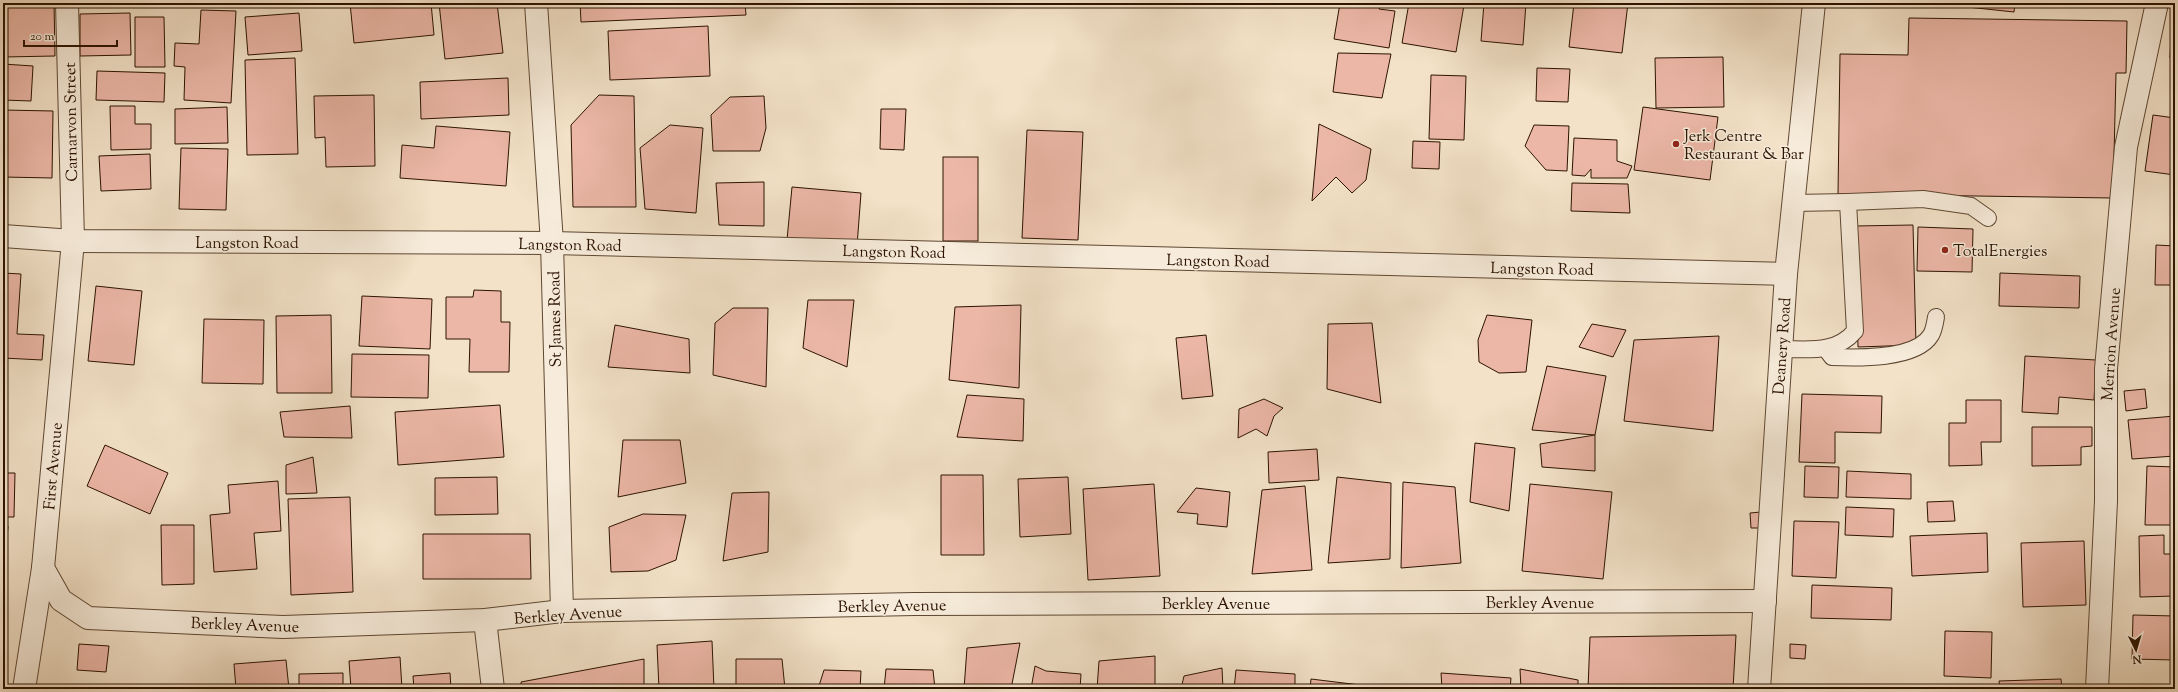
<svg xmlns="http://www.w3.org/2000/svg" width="2178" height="692" viewBox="0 0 2178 692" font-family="'Sorts Mill Goudy',serif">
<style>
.building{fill:#ecb7a7;stroke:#2c1300}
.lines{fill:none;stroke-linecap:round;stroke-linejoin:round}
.service-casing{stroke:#5e4732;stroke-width:18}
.minor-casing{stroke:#5e4732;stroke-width:24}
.tertiary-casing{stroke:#5e4732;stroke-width:24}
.service{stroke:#f7ecdb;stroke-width:16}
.minor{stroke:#f7ecdb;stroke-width:22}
.tertiary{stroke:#f7ecdb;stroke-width:22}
.poi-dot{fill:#8f2418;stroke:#f7ecdb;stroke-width:1.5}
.labels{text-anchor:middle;stroke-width:3;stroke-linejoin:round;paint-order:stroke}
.street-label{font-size:16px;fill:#2c1300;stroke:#f7ecdb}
.poi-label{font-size:16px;fill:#2c1300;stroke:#f7ecdb;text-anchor:start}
</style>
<rect width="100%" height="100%" fill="#f3e2c8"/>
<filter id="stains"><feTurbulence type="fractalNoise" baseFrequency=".005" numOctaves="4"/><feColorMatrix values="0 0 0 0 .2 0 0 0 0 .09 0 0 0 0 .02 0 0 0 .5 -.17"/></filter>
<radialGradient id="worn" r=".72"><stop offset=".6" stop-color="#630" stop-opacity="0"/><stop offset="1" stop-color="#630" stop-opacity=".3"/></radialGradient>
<g class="building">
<polygon points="3,3 54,3 55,56 3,57"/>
<polygon points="350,3 431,3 434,35 354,43"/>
<polygon points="439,3 497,3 503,53 445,59"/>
<polygon points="580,3 745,3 746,15 581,22"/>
<polygon points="1340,3 1380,3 1379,9 1395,11 1389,48 1334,39"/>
<polygon points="1409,3 1446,3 1445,5 1453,7 1454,3 1464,5 1456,52 1402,43"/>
<polygon points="1484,3 1526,3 1523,45 1481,41"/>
<polygon points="1574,3 1628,3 1622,53 1569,47"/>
<polygon points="1959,3 2015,3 2014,12 1958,6"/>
<polygon points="201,10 236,11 231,103 184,100 185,67 174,66 175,43 199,44"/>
<polygon points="130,13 131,55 80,56 80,14"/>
<polygon points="299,13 302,51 248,55 245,17"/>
<polygon points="2172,16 2175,16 2175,58 2170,58"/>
<polygon points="135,17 164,17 165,67 135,67"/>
<polygon points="1909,18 2127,21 2126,73 2116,73 2113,198 1838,194 1840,54 1908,55"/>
<polygon points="708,26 710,76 610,80 608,31"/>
<polygon points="1338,53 1391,54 1382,98 1333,92"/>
<polygon points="1723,57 1724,107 1656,108 1655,58"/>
<polygon points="295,58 298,154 247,155 245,60"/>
<polygon points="3,64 33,66 31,101 3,100"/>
<polygon points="2172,65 2175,65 2175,98 2173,98"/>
<polygon points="1537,68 1570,69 1568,102 1536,101"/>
<polygon points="97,71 165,73 164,102 96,100"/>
<polygon points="1431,75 1466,76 1464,140 1429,139"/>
<polygon points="508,78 509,115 421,119 420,82"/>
<polygon points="374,95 375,166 326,167 325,137 315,138 314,96"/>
<polygon points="599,95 634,96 636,207 573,207 571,125"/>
<polygon points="764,96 766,128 760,151 713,151 711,115 730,97"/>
<polygon points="110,106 135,106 135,124 151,124 151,149 111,150"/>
<polygon points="227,107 228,143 175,144 175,109"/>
<polygon points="1643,107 1718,117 1710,180 1634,170"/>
<polygon points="881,109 906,109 904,150 880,149"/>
<polygon points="3,110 53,111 52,178 3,177"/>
<polygon points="2153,115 2175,118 2175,175 2145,171"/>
<polygon points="1319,124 1371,149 1366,180 1352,193 1336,177 1312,201"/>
<polygon points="670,125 703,128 696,213 645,209 640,148"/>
<polygon points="1534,125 1569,126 1567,171 1546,170 1525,146"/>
<polygon points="436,126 510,132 506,186 400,178 402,145 434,148"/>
<polygon points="1027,130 1083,132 1078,240 1022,238"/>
<polygon points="1574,138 1617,140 1617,161 1632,166 1627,178 1591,178 1591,169 1585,176 1572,175"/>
<polygon points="1413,141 1440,142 1439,169 1412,168"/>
<polygon points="181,148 228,149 226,210 179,209"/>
<polygon points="150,154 151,189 101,191 99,156"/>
<rect x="943" y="157" width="35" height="84"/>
<polygon points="764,182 764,226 719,225 716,183"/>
<polygon points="1572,183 1628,184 1630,213 1571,211"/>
<polygon points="792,187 861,193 857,246 787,240"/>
<polygon points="1913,225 1916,345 1858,347 1855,226"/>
<polygon points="1918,227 1973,229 1972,272 1917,271"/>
<polygon points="2156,245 2175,246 2175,285 2155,285"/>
<polygon points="3,273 21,274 17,334 44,335 42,360 3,358"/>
<polygon points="2000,273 2080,276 2079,308 1999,306"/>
<polygon points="96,286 142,291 134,365 88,361"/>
<polygon points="474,290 501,291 501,322 510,322 509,372 469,372 470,339 446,339 446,297 473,297"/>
<polygon points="362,296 432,299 430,349 359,346"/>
<polygon points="808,300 854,300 847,367 803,348"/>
<polygon points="1021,305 1019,388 949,380 955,307"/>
<polygon points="733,308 768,308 766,387 713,375 715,323"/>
<polygon points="331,315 332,393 277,393 276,316"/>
<polygon points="1487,315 1532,320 1526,372 1499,373 1479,362 1478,340"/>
<polygon points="204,319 264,320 263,384 202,383"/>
<polygon points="1372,323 1381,403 1327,389 1328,324"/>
<polygon points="1592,324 1626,330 1613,357 1579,347"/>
<polygon points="615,325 689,339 690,373 608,367"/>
<polygon points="1206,335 1213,396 1182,399 1176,338"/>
<polygon points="1719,336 1713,431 1624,421 1634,340"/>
<polygon points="2173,339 2175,339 2175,360 2172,360"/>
<polygon points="352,354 429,355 428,398 351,397"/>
<polygon points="2025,356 2096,360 2094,400 2059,397 2058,414 2022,412"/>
<polygon points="1547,366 1606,376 1595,435 1532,430"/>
<polygon points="2145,389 2147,408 2126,411 2124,391"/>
<polygon points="1802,394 1882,396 1881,433 1835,432 1835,463 1799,462"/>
<polygon points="967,395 1024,399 1023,441 957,437"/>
<polygon points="1264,399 1283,408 1274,416 1267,436 1256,429 1238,438 1239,409"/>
<polygon points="1966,400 2001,400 2001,442 1981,442 1982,465 1949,466 1949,423 1966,423"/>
<polygon points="500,405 504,457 398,465 395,412"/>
<polygon points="350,406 352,438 284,437 280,412"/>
<polygon points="2175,416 2175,438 2173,438 2175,456 2132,459 2128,420"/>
<polygon points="2032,427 2092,427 2092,446 2081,447 2081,465 2032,466"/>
<polygon points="1595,435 1595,471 1542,467 1540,444"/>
<polygon points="623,440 680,440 686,483 618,497"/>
<polygon points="1475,443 1515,448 1509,511 1470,502"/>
<polygon points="105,445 168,473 150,514 87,486"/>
<polygon points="1317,449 1319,480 1269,483 1268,452"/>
<polygon points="313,457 317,493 286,494 286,465"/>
<polygon points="1805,466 1839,467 1838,498 1804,497"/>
<polygon points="2147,466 2175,467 2175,525 2145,525"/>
<polygon points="1847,471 1911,474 1911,499 1846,497"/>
<polygon points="3,473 15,473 14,517 3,517"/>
<polygon points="941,475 983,475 984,555 941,555"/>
<polygon points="497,477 498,514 435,515 435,478"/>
<polygon points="1068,477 1071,534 1020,537 1018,479"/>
<polygon points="1337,477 1391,483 1390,559 1328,563"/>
<polygon points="278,481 281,531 254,533 257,569 214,572 210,515 230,513 228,485"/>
<polygon points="1403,482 1455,487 1461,563 1401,568"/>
<polygon points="1154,484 1160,576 1088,580 1083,489"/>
<polygon points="1530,484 1612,492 1603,579 1522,571"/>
<polygon points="1305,486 1312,570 1252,574 1262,490"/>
<polygon points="1196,488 1230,492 1227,527 1197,524 1198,514 1177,512"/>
<polygon points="769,492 768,552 723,561 732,493"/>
<polygon points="350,497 353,592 291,595 288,499"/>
<polygon points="1953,501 1955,521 1928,522 1927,502"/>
<polygon points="1846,507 1894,509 1893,537 1845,535"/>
<polygon points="1761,512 1762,521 1759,521 1759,528 1751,528 1750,513"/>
<polygon points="643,514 686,515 676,560 648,571 611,572 609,527"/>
<polygon points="1794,521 1839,522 1836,578 1792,576"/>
<polygon points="3,525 8,526 4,573 3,572"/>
<polygon points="161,525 194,525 194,584 162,585"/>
<polygon points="1987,533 1988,572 1912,576 1910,536"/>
<polygon points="423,534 530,534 531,579 423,579"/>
<polygon points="2164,535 2164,554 2175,554 2175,596 2140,597 2139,536"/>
<polygon points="2084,541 2086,605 2023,607 2021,543"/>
<polygon points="1812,585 1892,588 1891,620 1811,618"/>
<polygon points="2133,615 2175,616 2175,660 2132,659"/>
<polygon points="1945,631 1992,632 1991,678 1944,676"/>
<polygon points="1736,635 1733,689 1588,689 1590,637"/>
<polygon points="712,641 714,689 659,689 657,645"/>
<polygon points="1020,643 1011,689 964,689 967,648"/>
<polygon points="79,644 109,646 106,672 77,670"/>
<polygon points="1790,644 1806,645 1805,659 1790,658"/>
<polygon points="1155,656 1155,689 1097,689 1099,661"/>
<polygon points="400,657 402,689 351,689 349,661"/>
<polygon points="644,659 644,689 522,689 521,682"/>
<polygon points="736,659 782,659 785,689 736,689"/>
<polygon points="286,660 289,689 236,689 234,664"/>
<polygon points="1035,666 1046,671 1081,674 1080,689 1031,689"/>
<polygon points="1222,668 1223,689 1181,689 1184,676"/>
<polygon points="886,669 933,670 935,689 884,689"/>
<polygon points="1520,669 1578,680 1578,689 1521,689"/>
<polygon points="824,670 861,671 860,689 818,689"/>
<polygon points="1236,670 1295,674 1295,689 1234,689"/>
<polygon points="343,673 343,689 299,689 299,674"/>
<polygon points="450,673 451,689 414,689 413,676"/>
<polygon points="1441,673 1511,678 1510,689 1442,689"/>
<polygon points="1311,679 1360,685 1360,689 1310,689"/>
<polygon points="2061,679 2062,689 2000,689 1999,681"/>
<rect x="2141" y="688" width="34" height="1"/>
</g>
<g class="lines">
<g class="service-casing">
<g id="service">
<polyline points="1848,202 1923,199 1971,206 1988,218"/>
<path d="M1781,349c27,0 55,5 74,-18l-7,-129 -55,1"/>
<path d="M1826,349l6,8c25,1 84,3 99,-22 3,-5 4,-12 5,-18"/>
</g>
</g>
<g class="minor-casing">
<g id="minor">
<polyline points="536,3 552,243 562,611"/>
<polyline points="43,568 61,600 88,618 283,627 485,620 562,611 915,604 1765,601"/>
<polyline points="485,620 493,689"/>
<polyline points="24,689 43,568 73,241 67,3"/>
<polyline points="2097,689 2106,501 2106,369 2126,147 2157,3"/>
</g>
</g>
<g class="tertiary-casing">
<g id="tertiary">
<polyline points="3,236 73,241 552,243 1786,274"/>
<polyline points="1759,689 1786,274 1814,3"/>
</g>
</g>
<use href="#service" class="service"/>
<use href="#minor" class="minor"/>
<use href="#tertiary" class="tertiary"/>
</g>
<g class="poi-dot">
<circle cx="1676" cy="144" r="4"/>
<circle cx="1945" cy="250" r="4"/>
</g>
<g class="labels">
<g class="street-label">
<text transform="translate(70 122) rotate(-91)" y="6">Carnarvon Street</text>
<text x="247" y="248">Langston Road</text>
<text transform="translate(570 244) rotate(1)" y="6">Langston Road</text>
<text transform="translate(894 251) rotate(1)" y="6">Langston Road</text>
<text transform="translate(1218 260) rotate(1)" y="6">Langston Road</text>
<text transform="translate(1542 268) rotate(1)" y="6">Langston Road</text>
<text transform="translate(554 319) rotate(-91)" y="6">St James Road</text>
<text transform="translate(2110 344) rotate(-86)" y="6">Merrion Avenue</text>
<text transform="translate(1781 346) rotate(-86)" y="6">Deanery Road</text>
<text transform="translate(52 466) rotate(-85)" y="6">First Avenue</text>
<text x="1540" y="608">Berkley Avenue</text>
<text x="1216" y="609">Berkley Avenue</text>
<text transform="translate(892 605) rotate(-1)" y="6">Berkley Avenue</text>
<text transform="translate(568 614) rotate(-4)" y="6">Berkley Avenue</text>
<text transform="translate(245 624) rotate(2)" y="6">Berkley Avenue</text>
</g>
<g class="poi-label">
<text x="1684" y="141">Jerk Centre<tspan x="1684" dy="18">Restaurant &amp; Bar</tspan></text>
<text x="1953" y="256">TotalEnergies</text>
</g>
</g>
<rect width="2178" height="692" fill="none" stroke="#f3e2c8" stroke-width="16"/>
<rect x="4" y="4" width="2170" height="684" fill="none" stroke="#2c1300" stroke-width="2"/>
<rect x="8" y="8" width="2162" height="676" fill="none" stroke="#2c1300"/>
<g transform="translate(2136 650) rotate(175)" stroke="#f7ecdb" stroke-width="3" paint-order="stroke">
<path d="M0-3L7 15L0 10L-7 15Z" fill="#2c1300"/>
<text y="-6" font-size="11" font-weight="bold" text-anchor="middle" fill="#2c1300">N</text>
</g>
<path d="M24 40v6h93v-6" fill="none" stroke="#2c1300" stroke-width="2"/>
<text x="30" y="40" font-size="12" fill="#2c1300" stroke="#f7ecdb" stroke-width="3" paint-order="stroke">20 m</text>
<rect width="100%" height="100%" filter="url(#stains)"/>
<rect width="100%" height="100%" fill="url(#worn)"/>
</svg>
